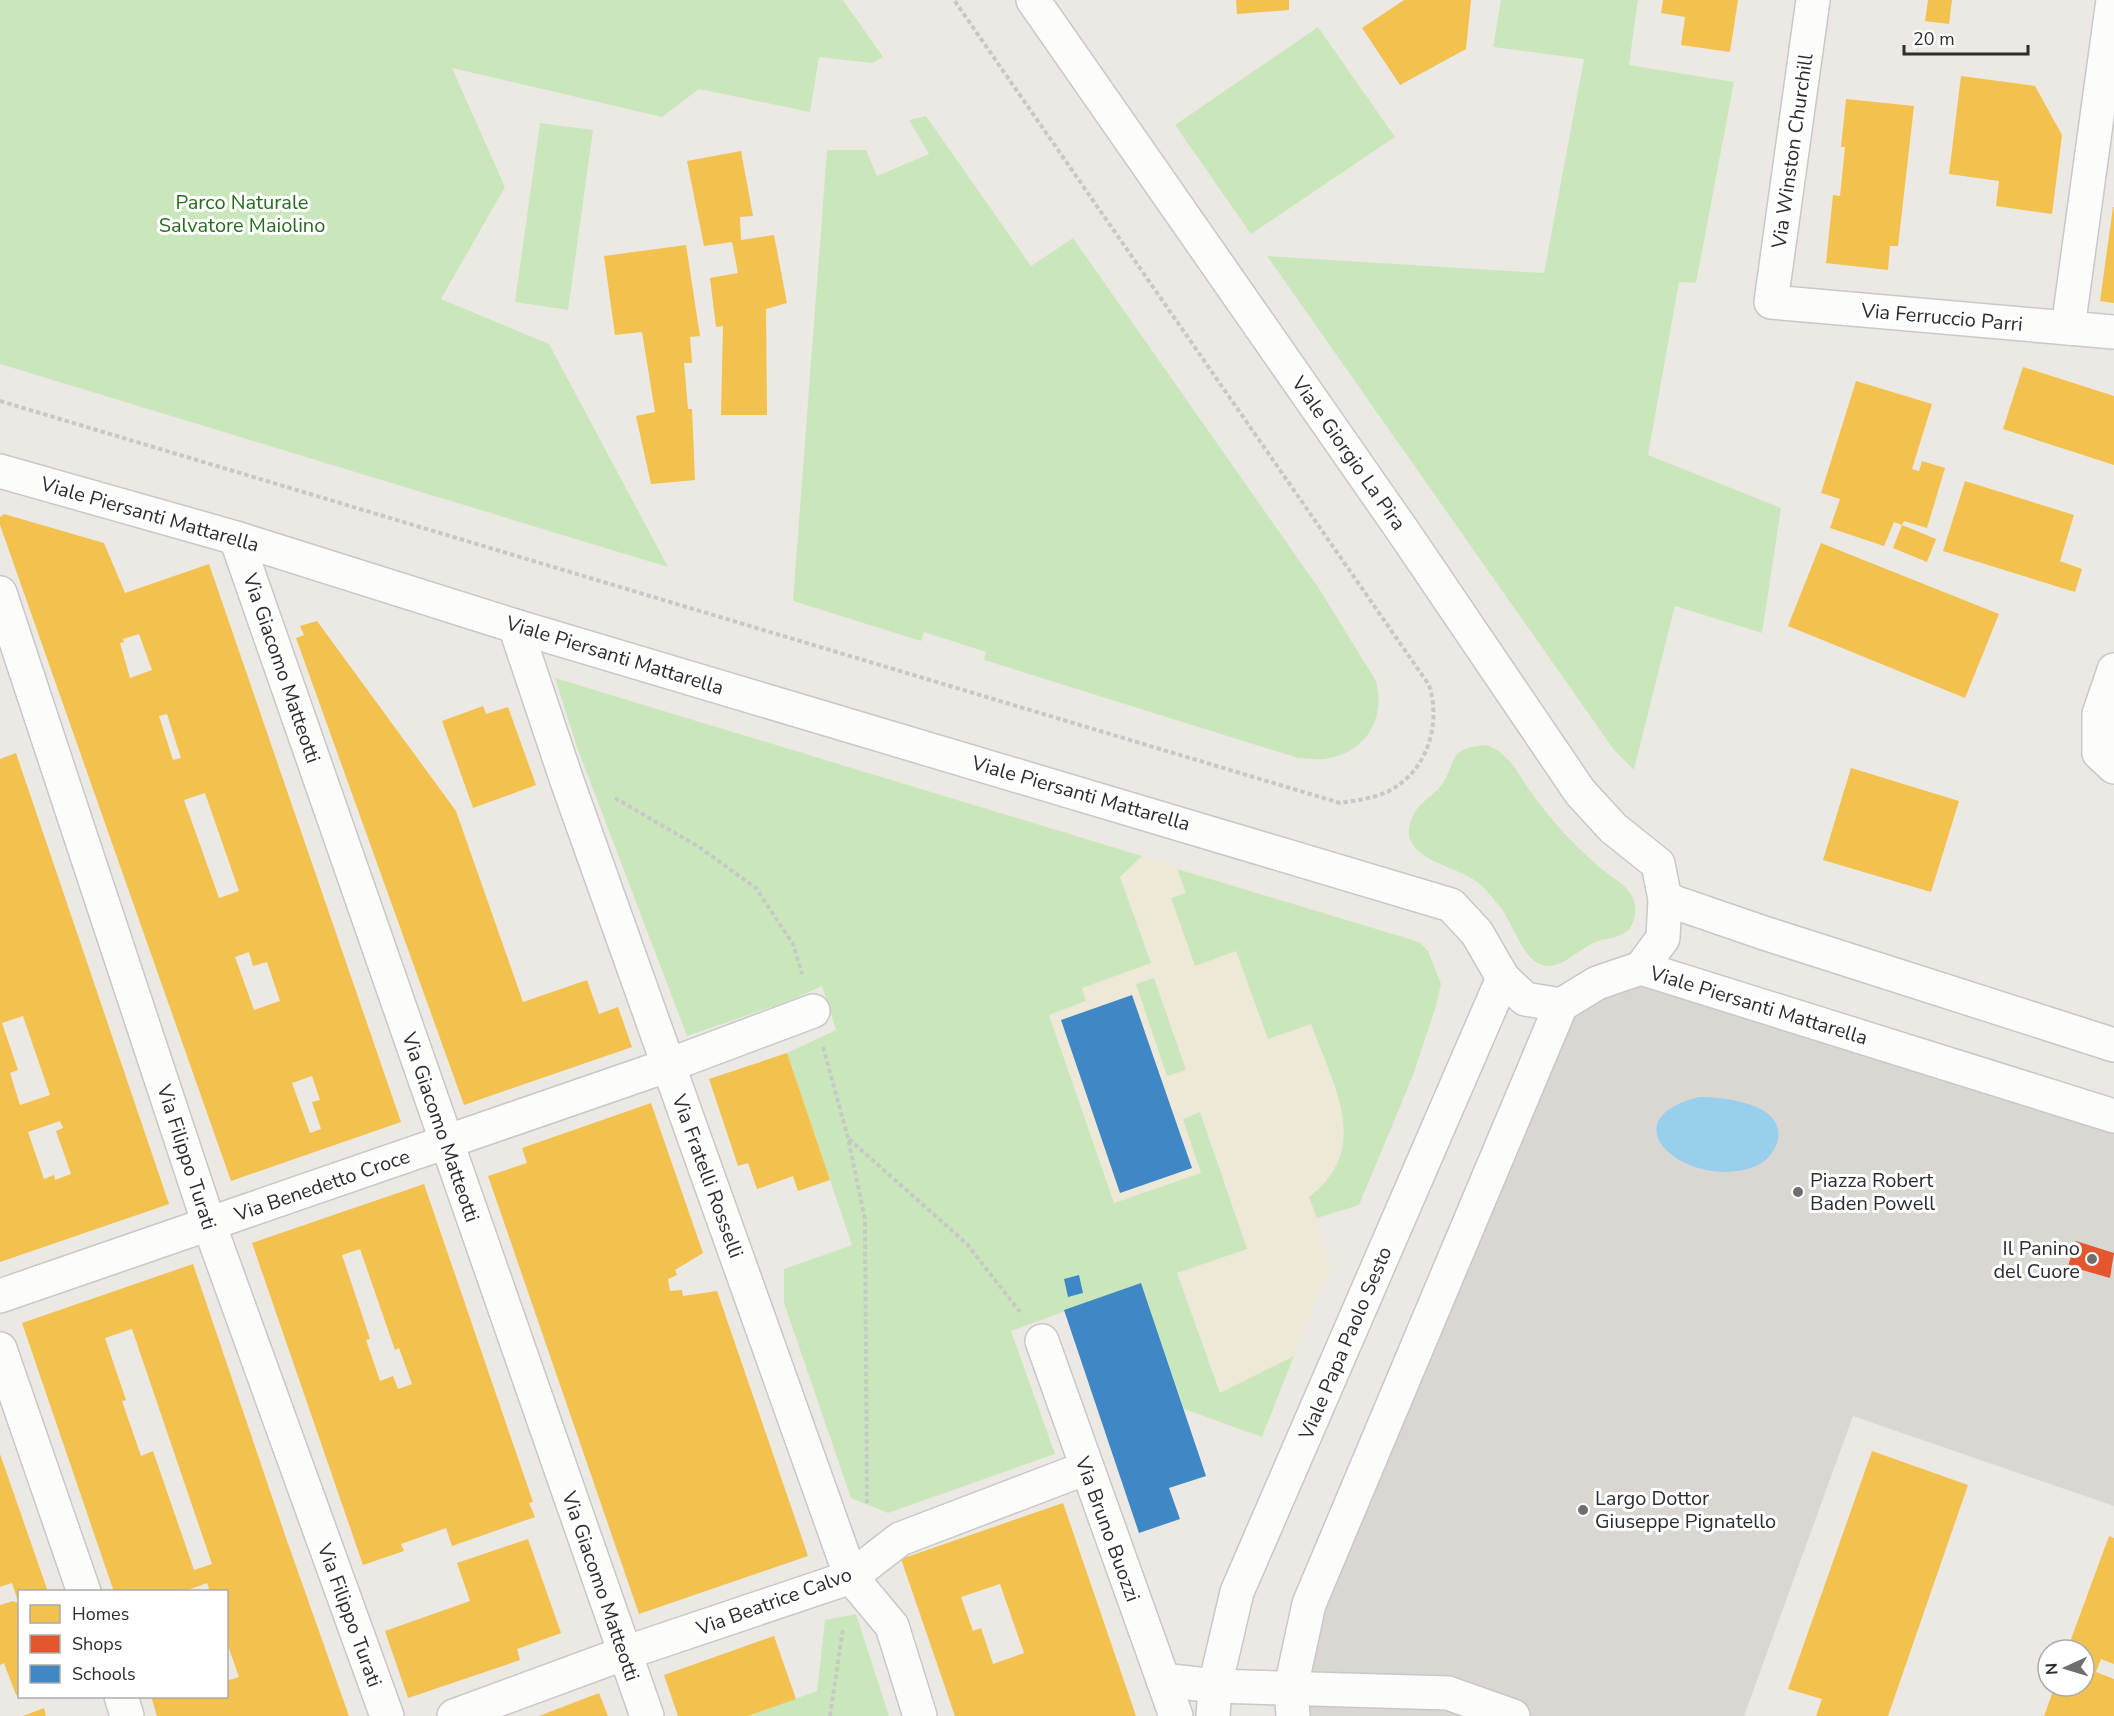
<svg xmlns="http://www.w3.org/2000/svg" width="2114" height="1716" viewBox="0 0 2114 1716" font-family="'Nunito Sans',sans-serif">
<style>
.education{fill:#eee8d9}
.green{fill:#cae7bc}
.plaza{fill:#dad7d2}
.water{fill:#97cfed}
.homes{fill:#f2c14e;fill-rule:evenodd}
.shops{fill:#e4572e}
.schools{fill:#3f88c5}
.lines{fill:none;stroke-linecap:round;stroke-linejoin:round}
.street-casing{stroke:#c9c8c8;stroke-width:36}
.secondary-casing{stroke:#c9c8c8;stroke-width:36}
.path{stroke:#c8c8c8;stroke-width:4;stroke-dasharray:4.5 3;stroke-linecap:butt}
.street{stroke:#fcfcfb;stroke-width:33}
.secondary{stroke:#fcfcfb;stroke-width:33}
.poi-dot{fill:#706f6d;stroke:#fff;stroke-width:2}
.labels{text-anchor:middle;stroke-width:6;stroke-linejoin:round;paint-order:stroke}
.street-label{font-size:20px;fill:#2d2d2d;stroke:#fff}
.park-label{font-size:20px;fill:#246d1a;stroke:#fff}
.poi-label{font-size:20px;fill:#2d2d2d;stroke:#fff;text-anchor:start}
</style>
<rect width="100%" height="100%" fill="#ece9e4"/>
<polygon class="education" points="886,777 1419,942 1428,951 1441,984 1412,1078 1359,1205 1317,1218 1324,1248 1333,1262 1262,1437 1184,1409 1141,1283 1064,1310"/>
<g class="green">
<polygon points="0,0 843,0 883,57 872,63 819,57 810,112 699,89 662,117 452,68 505,187 441,299 549,344 668,567 0,364"/>
<polygon points="1501,0 1638,0 1629,65 1734,82 1696,283 1679,282 1648,455 1781,508 1762,633 1675,606 1634,770 1614,750 1267,256 1544,273 1584,59 1493,47"/>
<polygon points="1318,27 1395,137 1251,234 1175,125"/>
<path d="M926,116l105,150 42,-28 247,352 56,91c10,38 -10,72 -51,78 -8,1 -19,-1 -27,-1l-314,-98 2,-8 -62,-20 -3,9 -128,-40 34,-451h39l11,26 52,-22 -20,-34z"/>
<polygon points="540,123 593,130 568,310 515,302"/>
<polygon points="555,678 1142,856 1120,877 1151,963 1082,988 1086,1001 1049,1015 1114,1203 1201,1173 1183,1119 1200,1112 1247,1249 1177,1273 1220,1393 1294,1356 1262,1437 1184,1409 1141,1283 1011,1331 1055,1454 888,1513 851,1498 784,1303 784,1269 852,1245 787,1053 836,1030 822,986 786,1002 687,1036 577,747"/>
<path d="M1486,745c24,8 31,28 45,47 18,26 43,53 67,74 11,10 26,16 34,30 4,6 4,19 1,26 -6,17 -24,15 -38,20 -10,5 -18,11 -27,17 -40,26 -50,-28 -67,-51 -7,-8 -16,-20 -25,-27 -24,-17 -87,-24 -61,-69 7,-12 20,-17 28,-29 15,-26 5,-34 43,-38z"/>
<path d="M1177,869l242,73 9,9 13,33 -5,22 -24,72 -53,127 -42,13 -8,-21c64,-49 24,-112 2,-173l-43,15 -32,-88 -41,15 -24,-68 15,-5z"/>
<polygon points="1154,978 1186,1070 1167,1076 1136,984"/>
<polygon points="856,1614 889,1716 748,1716 817,1691 825,1620"/>
</g>
<polygon class="plaza" points="1641,968 2114,1116 2114,1506 1853,1416 1744,1716 1293,1716 1291,1687 1561,1005"/>
<path class="water" d="M1699,1097c25,0 90,7 78,46 -4,11 -11,18 -21,23 -66,27 -153,-45 -57,-69z"/>
<g class="homes">
<polygon points="1236,0 1289,0 1289,10 1237,14"/>
<polygon points="1404,0 1471,0 1466,49 1400,85 1362,28"/>
<polygon points="1663,0 1738,0 1730,52 1681,45 1685,17 1661,13"/>
<polygon points="1928,0 1952,0 1949,24 1925,21"/>
<polygon points="1961,76 2035,86 2062,135 2052,214 1996,206 1999,181 1949,174"/>
<polygon points="1846,99 1914,106 1898,246 1890,246 1888,270 1826,263 1833,195 1840,196 1845,147 1841,147"/>
<polygon points="741,151 753,216 740,217 741,240 774,235 787,303 766,309 767,415 721,415 723,326 716,327 710,278 738,273 732,242 704,246 687,161"/>
<polygon points="2113,207 2114,207 2114,303 2100,301"/>
<polygon points="686,245 700,336 690,337 692,363 684,363 688,409 692,409 695,480 651,484 636,416 655,412 642,332 615,335 604,256"/>
<polygon points="2023,367 2114,396 2114,465 2003,429"/>
<polygon points="1856,381 1932,404 1912,469 1919,471 1922,461 1945,468 1927,528 1904,521 1902,525 1894,522 1884,546 1830,528 1840,499 1821,493"/>
<polygon points="1965,481 2074,515 2060,561 2082,569 2075,592 1943,551"/>
<path d="M4,514l100,29 21,50 84,-29 192,558 -170,59 -231,-656v-8zM139,634l13,36 -22,8 -10,-35 4,-1 -1,-3zM167,714l14,44 -8,2 -14,-44zM205,793l34,98 -20,7 -35,-98zM249,952l4,14 14,-4 13,39 -26,9 -19,-53zM312,1076l8,24 -8,2 9,27 -11,4 -18,-50z"/>
<polygon points="1902,525 1936,539 1927,562 1893,548"/>
<polygon points="1821,543 1999,614 1965,698 1788,626"/>
<polygon points="317,621 456,811 523,1002 587,980 599,1014 618,1007 632,1047 464,1105 296,638 304,635 300,626"/>
<polygon points="483,706 486,714 508,707 536,785 473,808 442,721"/>
<path d="M16,753l153,451 -169,58v-503zM23,1016l27,79 -30,10 -10,-32 8,-3 -16,-47zM60,1121l3,7 -7,3 15,43 -16,6 -1,-5 -10,4 -16,-47z"/>
<polygon points="1851,768 1959,801 1931,892 1823,860"/>
<polygon points="787,1053 830,1180 798,1191 793,1176 757,1189 748,1163 738,1166 709,1079"/>
<polygon points="651,1103 703,1253 675,1270 677,1275 668,1279 670,1291 682,1290 683,1296 717,1291 808,1556 639,1614 488,1176 527,1163 522,1148"/>
<path d="M424,1184l109,318 -4,1 6,14 -83,29 -6,-18 -45,16 3,7 -41,14 -111,-322zM360,1249l35,101 4,-2 13,36 -14,5 -5,-13 -13,5 -14,-41 4,-1 -28,-84z"/>
<path d="M193,1264l93,274 63,178h-192l-6,-20h75v-15l13,-4 -13,-37v-48h-16l-3,-9 -25,9h-68l-92,-269zM132,1329l80,235 -18,6 -41,-119 -12,5 -19,-55 4,-1 -21,-62z"/>
<polygon points="1872,1451 1968,1485 1888,1716 1816,1716 1822,1699 1788,1689"/>
<polygon points="0,1454 48,1592 20,1592 19,1604 12,1583 0,1587"/>
<path d="M1063,1503l73,213h-181l-54,-157zM1000,1584l24,69 -31,11 -12,-36 -8,3 -12,-34z"/>
<polygon points="2109,1536 2114,1538 2114,1664 2101,1659 2096,1672 2114,1679 2114,1716 2044,1716 2055,1686 2084,1686 2084,1650 2067,1650"/>
<polygon points="528,1539 561,1633 517,1649 520,1660 408,1698 385,1631 470,1601 457,1563"/>
<polygon points="13,1601 20,1604 20,1694 16,1695 4,1663 0,1665 0,1605"/>
<polygon points="774,1636 796,1699 748,1716 678,1716 664,1675"/>
<polygon points="599,1693 608,1716 539,1716"/>
<polygon points="44,1708 46,1716 23,1716"/>
</g>
<polygon class="shops" points="2076,1241 2114,1253 2110,1278 2068,1266"/>
<g class="schools">
<polygon points="1132,995 1192,1168 1120,1193 1061,1020"/>
<polygon points="1079,1275 1083,1293 1068,1297 1064,1279"/>
<polygon points="1141,1283 1206,1476 1169,1488 1180,1519 1139,1533 1064,1310"/>
</g>
<g class="lines">
<g class="street-casing">
<g id="street">
<polyline points="1813,0 1771,302 2114,332"/>
<polyline points="2068,328 2113,0"/>
<polyline points="236,538 647,1716"/>
<polyline points="0,593 209,1224 387,1716"/>
<polyline points="515,626 567,781 851,1577 892,1626 920,1716"/>
<polyline points="2114,670 2099,714 2099,753 2114,767"/>
<polyline points="0,1296 669,1065 813,1011"/>
<polyline points="1042,1341 1176,1716"/>
<polyline points="0,1349 84,1592"/>
<polyline points="1163,1680 1215,1686 1448,1693 1513,1716"/>
<polyline points="121,1696 127,1716"/>
<polyline points="454,1716 625,1653 851,1577 900,1539 1086,1468"/>
<polyline points="1213,1716 1215,1686 1237,1592 1503,978"/>
<polyline points="1293,1716 1291,1687 1309,1604 1561,1005"/>
</g>
</g>
<g class="secondary-casing">
<g id="secondary">
<polyline points="1033,0 1405,534 1580,792 1613,828 1658,864 1665,899 1663,938 1641,968"/>
<polyline points="0,471 236,538 515,626 1451,905 1477,933 1503,978 1525,999 1561,1005 1597,983 1641,968 2114,1116"/>
<polyline points="1665,899 1764,933 2114,1045"/>
</g>
</g>
<g class="path">
<path d="M0,401l1340,402c17,-3 39,-5 54,-15 35,-21 47,-67 35,-103l-475,-685"/>
<polyline points="615,798 699,847 756,888 793,944 802,974"/>
<polyline points="823,1047 848,1138 865,1219 867,1503"/>
<polyline points="849,1139 967,1244 1020,1312"/>
<polyline points="830,1716 843,1628"/>
</g>
<use href="#street" class="street"/>
<use href="#secondary" class="secondary"/>
</g>
<g class="poi-dot">
<circle cx="1798" cy="1192" r="6"/>
<circle cx="2092" cy="1259" r="6"/>
<circle cx="1583" cy="1510" r="6"/>
</g>
<g class="labels">
<g class="street-label">
<text transform="translate(1792 151) rotate(-82)" y="7">Via Winston Churchill</text>
<text transform="translate(1942 317) rotate(5)" y="7">Via Ferruccio Parri</text>
<text transform="translate(1349 453) rotate(55)" y="7">Viale Giorgio La Pira</text>
<text transform="translate(150 514) rotate(16)" y="7">Viale Piersanti Mattarella</text>
<text transform="translate(615 655) rotate(17)" y="7">Viale Piersanti Mattarella</text>
<text transform="translate(282 668) rotate(71)" y="7">Via Giacomo Matteotti</text>
<text transform="translate(1081 793) rotate(16)" y="7">Viale Piersanti Mattarella</text>
<text transform="translate(1759 1005) rotate(17)" y="7">Viale Piersanti Mattarella</text>
<text transform="translate(441 1127) rotate(71)" y="7">Via Giacomo Matteotti</text>
<text transform="translate(187 1157) rotate(72)" y="7">Via Filippo Turati</text>
<text transform="translate(708 1176) rotate(70)" y="7">Via Fratelli Rosselli</text>
<text transform="translate(322 1185) rotate(-19)" y="7">Via Benedetto Croce</text>
<text transform="translate(1345 1343) rotate(-67)" y="7">Viale Papa Paolo Sesto</text>
<text transform="translate(1108 1529) rotate(70)" y="7">Via Bruno Buozzi</text>
<text transform="translate(601 1586) rotate(71)" y="7">Via Giacomo Matteotti</text>
<text transform="translate(774 1601) rotate(-20)" y="7">Via Beatrice Calvo</text>
<text transform="translate(350 1615) rotate(70)" y="7">Via Filippo Turati</text>
</g>
<g class="park-label">
<text x="242" y="209">Parco Naturale<tspan x="242" dy="23">Salvatore Maiolino</tspan></text>
</g>
<g class="poi-label">
<text x="1810" y="1187">Piazza Robert<tspan x="1810" dy="23">Baden Powell</tspan></text>
<text x="2080" y="1255" text-anchor="end">Il Panino<tspan x="2080" dy="23">del Cuore</tspan></text>
<text x="1595" y="1505">Largo Dottor<tspan x="1595" dy="23">Giuseppe Pignatello</tspan></text>
</g>
</g>
<rect x="18" y="1590" width="210" height="108" fill="#ffffff" stroke="#ababab" stroke-width="1.5"/>
<rect x="30" y="1605" width="30" height="18" fill="#f2c14e" stroke="#ababab" stroke-width="1.5"/>
<text x="72" y="1620" font-size="18" fill="#2d2d2d">Homes</text>
<rect x="30" y="1635" width="30" height="18" fill="#e4572e" stroke="#ababab" stroke-width="1.5"/>
<text x="72" y="1650" font-size="18" fill="#2d2d2d">Shops</text>
<rect x="30" y="1665" width="30" height="18" fill="#3f88c5" stroke="#ababab" stroke-width="1.5"/>
<text x="72" y="1680" font-size="18" fill="#2d2d2d">Schools</text>
<g transform="translate(2066 1668) rotate(266)"><circle r="28" fill="#ffffff" stroke="#ababab" stroke-width="1.5"/>
<path d="M0-4.5L10 22L0 15L-10 22Z" fill="#706f6d"/>
<text y="-9" font-size="16" font-weight="bold" text-anchor="middle" fill="#2d2d2d">N</text>
</g>
<path d="M1904 45v9h124v-9" fill="none" stroke="#2d2d2d" stroke-width="3"/>
<text x="1913" y="45" font-size="18" fill="#2d2d2d" stroke="#ffffff" stroke-width="4.5" paint-order="stroke">20 m</text>
</svg>
